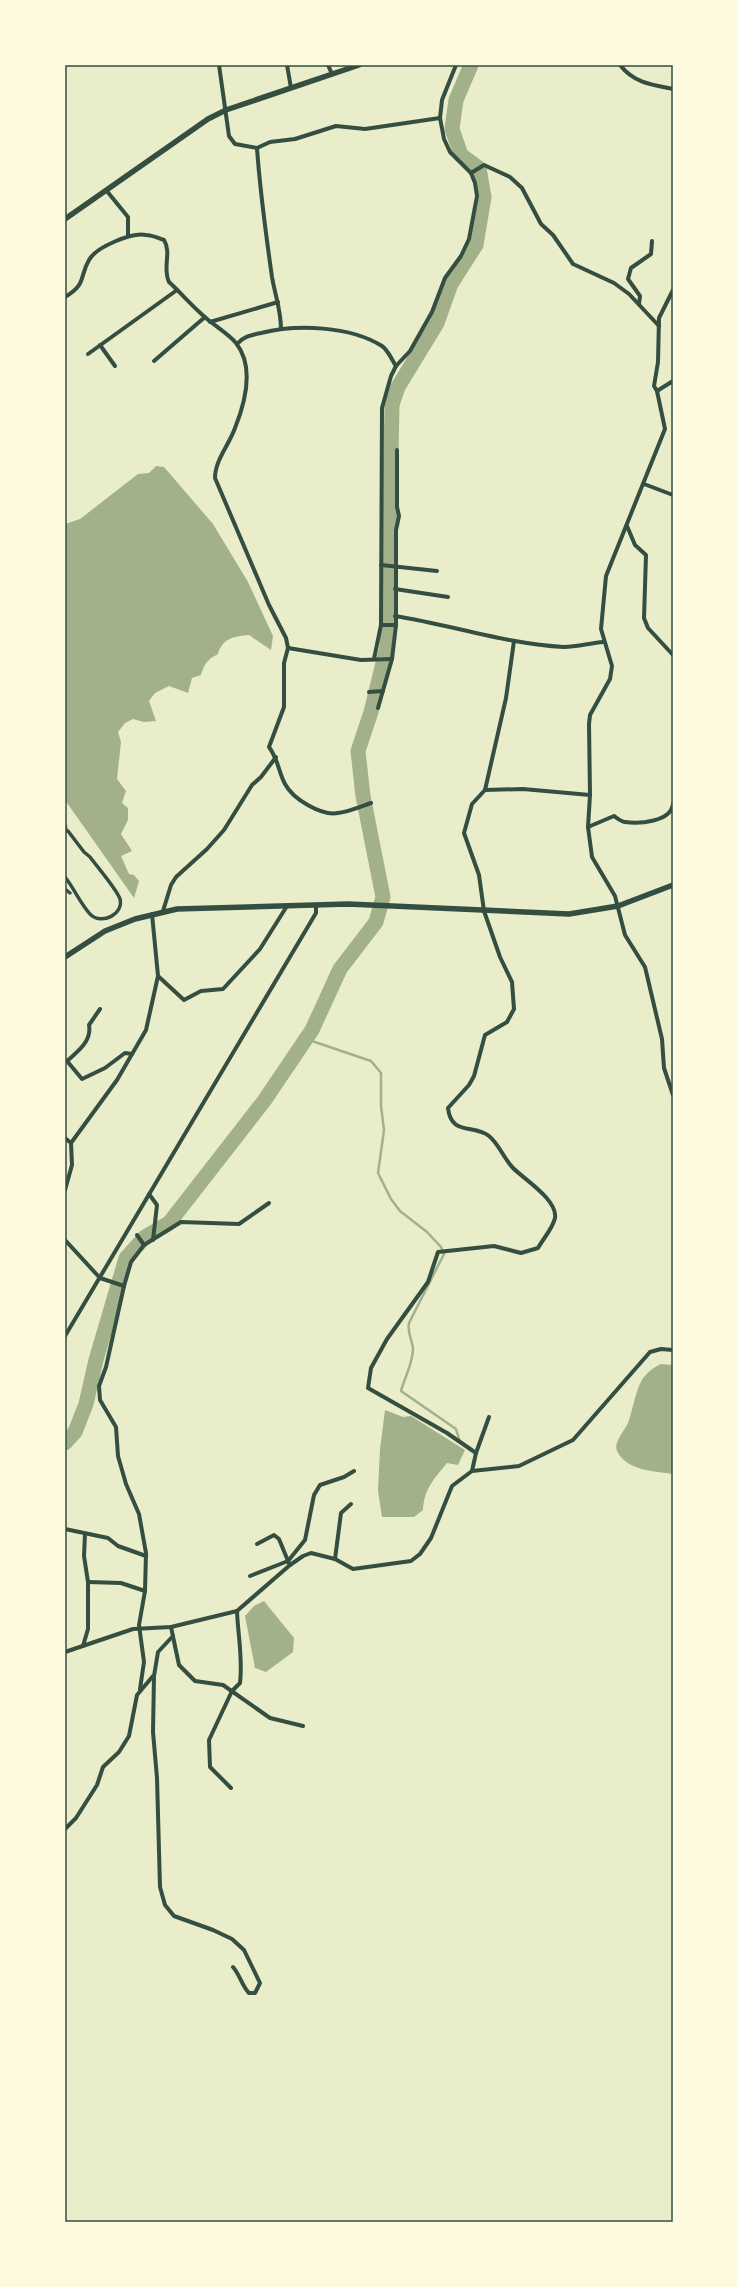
<svg xmlns="http://www.w3.org/2000/svg" width="738" height="2287" viewBox="0 0 738 2287" font-family="'Asap Condensed',sans-serif">
<style>
.water{fill:#a3b18a}
.lines{fill:none;stroke-linecap:round;stroke-linejoin:round}
.stream{stroke:#a3b18a;stroke-width:2.5}
.river{stroke:#a3b18a;stroke-width:15}
.pedestrian{stroke:#344e41;stroke-width:3.5}
.minor{stroke:#344e41;stroke-width:4}
.tertiary{stroke:#344e41;stroke-width:5.5}
.neatline{fill:none;stroke:#344e41;stroke-width:1.5}
</style>
<rect width="100%" height="100%" fill="#e9edc9"/>
<g class="water">
<path d="M156,466l8,1 49,57 35,58 25,54 -2,14 -22,-15c-14,1 -27,3 -31,19 -10,5 -14,10 -17,21l-9,3 -4,15 -19,-7 -14,7 -6,8 7,20 -12,1 -11,-3 -8,4 -7,9 3,10 -4,37 9,12 -4,12 6,5v12l-7,14 11,17 -11,5 8,18 5,1 5,6 -5,17 -69,-98v-276l15,-5 58,-45 11,-1z"/>
<path d="M661,1364l12,1v109c-19,-3 -44,-3 -55,-21 -6,-10 6,-21 10,-30 5,-13 8,-36 16,-46 5,-6 10,-10 17,-13z"/>
<path d="M385,1410l18,7 8,-1 54,34 -7,15 -11,-2c-13,16 -23,26 -24,47l-9,7h-32l-4,-26 2,-42z"/>
<polygon points="264,1601 294,1638 293,1652 266,1672 255,1668 245,1616 254,1606"/>
</g>
<g class="lines">
<path class="stream" d="M306,1039l65,22 10,12v33l3,24 -6,43 13,26 9,12 27,21 14,15 3,7 -35,69c-2,10 3,16 4,25 0,16 -8,28 -12,43l55,38 4,13"/>
<polyline class="river" points="65,1443 75,1432 86,1404 96,1360 126,1258 145,1237 169,1223 264,1101 312,1030 340,969 376,922 383,897 363,796 358,751 371,712 387,647 392,405 398,387 437,323 451,284 476,245 484,197 479,168 461,155 452,129 456,100 471,65"/>
<g class="pedestrian">
<polyline points="65,824 66,831"/>
<path d="M65,831h3l16,21 6,5c6,8 28,34 30,42 4,15 -18,26 -29,16 -10,-10 -17,-27 -26,-38"/>
<polyline points="65,889 70,893"/>
</g>
<g class="minor">
<polyline points="219,65 229,136 235,144 257,148 270,142 295,139 336,126 365,129 440,118"/>
<polyline points="287,65 291,88"/>
<polyline points="328,65 332,74"/>
<path d="M620,65c14,18 32,20 53,24"/>
<path d="M257,148c3,43 9,87 15,129 3,18 9,33 9,52"/>
<polyline points="471,173 484,165 510,177 522,188 541,224 553,235 573,264 614,283 629,294 659,326"/>
<polyline points="106,190 128,217 128,235"/>
<polyline points="673,290 659,318 658,362 654,386 657,391 665,429 606,576 601,629 612,666 610,679 590,715 589,724 590,795 588,827 592,857 615,896 625,935 645,967 662,1039 664,1068 673,1095"/>
<path d="M65,297c22,-13 14,-20 24,-37 7,-13 43,-28 57,-25 6,0 12,3 18,5 8,13 -2,28 5,42 13,12 24,25 37,36 9,8 23,16 30,25 19,24 9,60 -1,85 -6,17 -20,32 -20,50l54,127 17,33 2,10 -4,15v44l-15,40c10,14 9,24 16,37 8,15 36,32 53,29 11,-1 22,-6 33,-10"/>
<polyline points="639,304 640,296 628,279 631,268 651,254 652,241"/>
<polyline points="210,322 278,302"/>
<path d="M237,344c7,-8 15,-9 24,-11 36,-9 89,-7 121,13 6,4 10,14 14,20"/>
<polyline points="100,345 115,366"/>
<polyline points="88,354 177,290"/>
<polyline points="154,361 205,317"/>
<polyline points="657,391 673,381"/>
<polyline points="644,484 673,495"/>
<polyline points="627,526 635,545 646,555 644,618 648,628 673,655"/>
<polyline points="381,565 437,571"/>
<polyline points="395,589 448,597"/>
<path d="M395,616c57,9 112,28 169,31 12,0 27,-4 39,-5"/>
<polyline points="381,625 396,625"/>
<polyline points="288,648 361,660 392,659"/>
<polyline points="374,659 381,625 382,408 391,376 396,366 410,351 432,312 445,278 461,256 469,239 477,196 475,183 471,173 450,152 444,139 440,118 442,100 456,65"/>
<polyline points="369,692 383,691"/>
<polyline points="378,708 392,659 396,625 396,530 399,516 397,507 397,450"/>
<polyline points="485,790 523,789 590,795"/>
<path d="M588,827l26,-11c3,2 8,6 11,6 14,2 46,0 48,-18"/>
<polyline points="163,911 171,885 176,877 207,849 224,830 252,785 261,777 276,757"/>
<polyline points="158,976 184,1000 201,991 223,989 260,949 287,906"/>
<path d="M100,1009l-11,16c3,16 -11,26 -22,36l15,18 23,-11 20,-15 7,1"/>
<polyline points="65,1138 71,1143 72,1165 65,1190"/>
<polyline points="71,1143 117,1080 146,1030 158,976 152,914"/>
<polyline points="149,1194 157,1205 153,1240"/>
<polyline points="137,1235 144,1245"/>
<polyline points="65,1240 100,1278 124,1286"/>
<polyline points="65,1336 316,913 316,905"/>
<path d="M476,1453l-29,-20 -79,-45 3,-20 16,-29 41,-57 10,-30 56,-6 27,7 17,-5c5,-9 15,-20 17,-30 3,-18 -31,-39 -42,-50 -9,-9 -14,-24 -24,-32 -15,-12 -38,0 -41,-28l21,-23 5,-9 11,-41 22,-13 7,-13 -2,-27 -12,-25 -16,-46 -5,-36 -15,-42 8,-29 13,-14 21,-92 8,-57"/>
<polyline points="472,1471 476,1453 489,1417"/>
<polyline points="65,1529 108,1538 118,1546 146,1556"/>
<polyline points="335,1559 341,1513 351,1504"/>
<polyline points="290,1565 288,1561 305,1540 314,1495 320,1485 344,1477 354,1471"/>
<polyline points="250,1576 288,1561 279,1539 274,1535 257,1544"/>
<polyline points="88,1582 121,1583 145,1591"/>
<polyline points="171,1627 179,1665 195,1681 223,1685 270,1718 303,1726"/>
<path d="M173,1636l-15,16 -4,24 -1,56 4,46 3,109 5,18 9,11 39,14 19,9 12,11 16,33 -5,10h-6c-7,-7 -9,-18 -16,-26"/>
<polyline points="83,1646 88,1629 88,1582 84,1556 85,1534"/>
<polyline points="65,1652 133,1629 171,1627 237,1611 290,1565 303,1556 311,1553 335,1559 353,1569 411,1561 420,1554 431,1538 452,1486 472,1471 519,1466 573,1440 650,1352 661,1349 673,1350"/>
<polyline points="140,1689 144,1662 139,1625 145,1591 146,1553 139,1514 126,1484 118,1456 116,1427 100,1400 99,1386 106,1367 124,1286 131,1262 144,1245 181,1222 239,1224 269,1203"/>
<path d="M231,1788l-21,-21 -1,-27 23,-49 8,-8c3,-24 -2,-47 -3,-72"/>
<polyline points="65,1829 76,1818 97,1785 103,1767 119,1752 129,1736 137,1695 153,1676"/>
</g>
<g class="tertiary">
<polyline points="65,219 208,119 226,110 359,65"/>
<polyline points="65,957 105,931 135,919 177,909 348,904 569,914 618,906 673,885"/>
</g>
</g>
<rect width="738" height="2287" fill="none" stroke="#fefae0" stroke-width="132"/>
<rect x="66" y="66" width="606" height="2155" class="neatline"/>
</svg>
